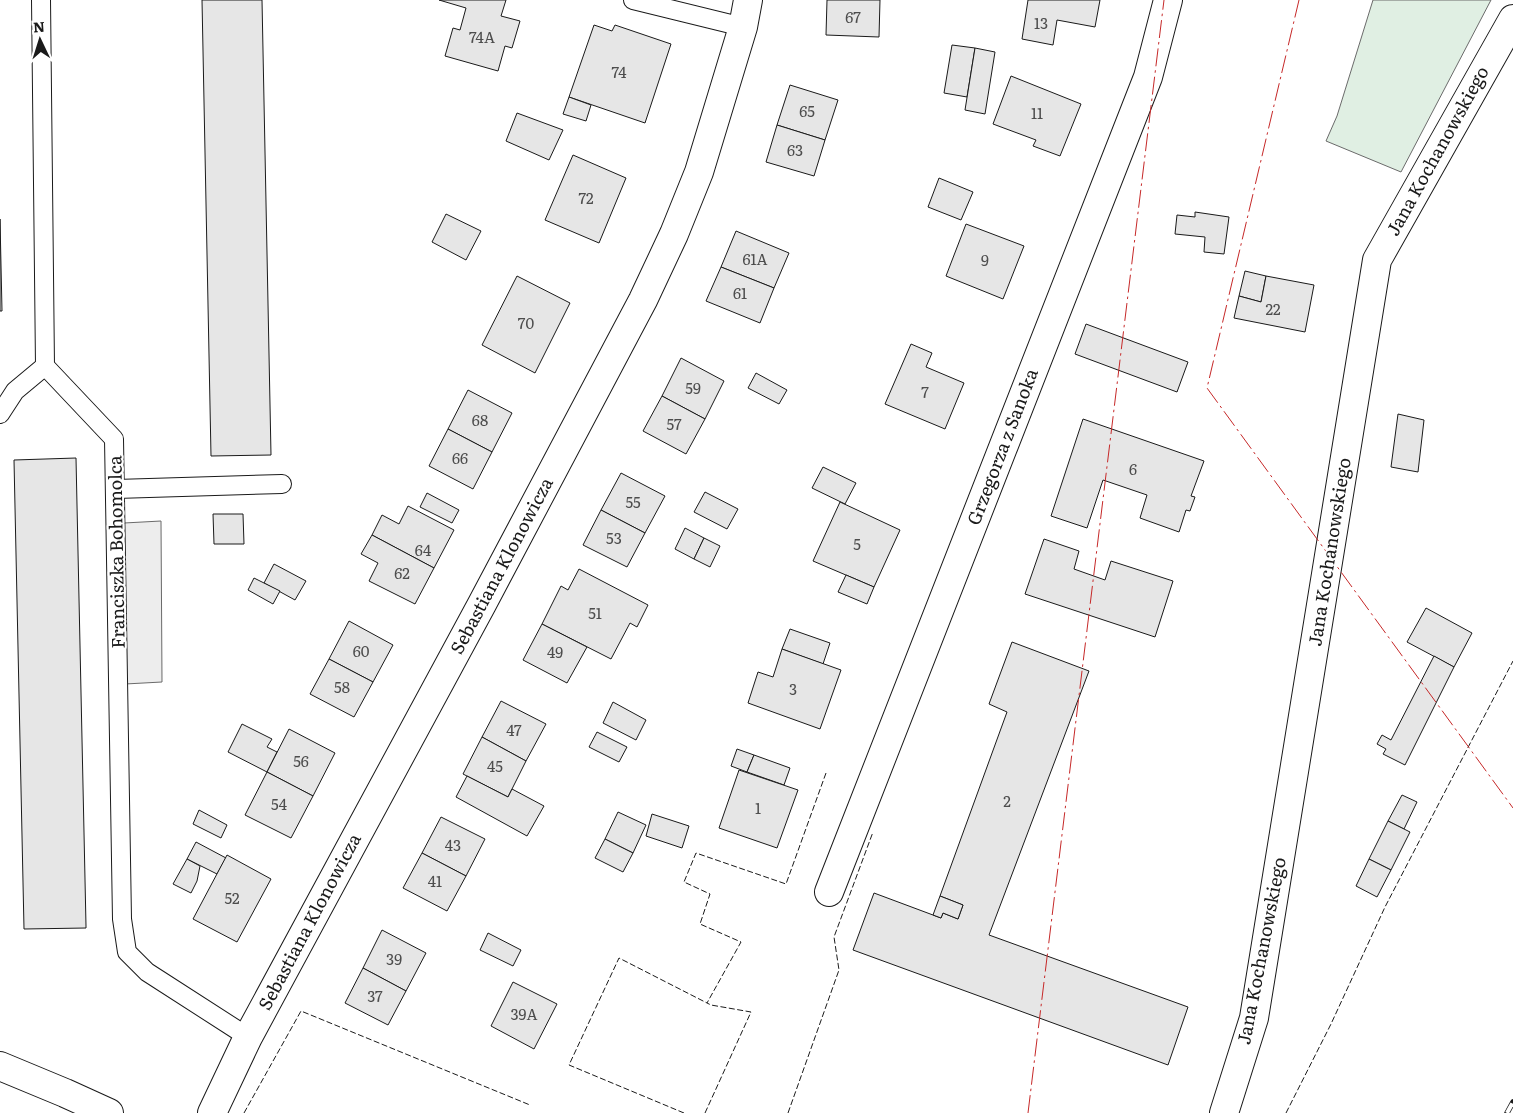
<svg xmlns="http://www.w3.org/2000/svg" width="1513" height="1113" viewBox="0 0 1513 1113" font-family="Literata,serif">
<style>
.green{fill:#e0efe3;stroke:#6a6a6a}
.parking{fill:#ededed;stroke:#6a6a6a}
.building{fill:#e6e6e6;stroke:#1a1a1a}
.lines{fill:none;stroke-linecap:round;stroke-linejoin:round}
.lane-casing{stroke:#1a1a1a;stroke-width:20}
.street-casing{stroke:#1a1a1a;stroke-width:30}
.lane{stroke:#fff;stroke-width:18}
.street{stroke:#fff;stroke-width:28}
.rail-casing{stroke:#1a1a1a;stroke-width:5.5}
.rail{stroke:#fff;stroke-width:4;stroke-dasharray:11;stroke-linecap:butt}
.fence{stroke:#1a1a1a;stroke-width:1;stroke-dasharray:6 2.5;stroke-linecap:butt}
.power{stroke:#c62828;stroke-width:1;stroke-dasharray:18 4 2.5 4;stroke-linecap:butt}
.labels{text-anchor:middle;stroke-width:4;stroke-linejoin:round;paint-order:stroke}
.number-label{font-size:15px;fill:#4d4d4d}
.street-label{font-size:18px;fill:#1a1a1a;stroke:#fff}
</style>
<rect width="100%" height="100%" fill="#fff"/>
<polygon class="green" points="1373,0 1491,0 1401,172 1326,141 1337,116"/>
<polygon class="parking" points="161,521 162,682 125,684 124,523"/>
<g class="building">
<polygon points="202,0 262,0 271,455 211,456"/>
<polygon points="439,0 506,0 501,16 520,21 512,48 505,46 498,71 445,56 453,28 460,30 466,8"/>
<polygon points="827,0 880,0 879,37 826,35"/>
<polygon points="1028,0 1100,0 1095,27 1057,20 1053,45 1022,39"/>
<polygon points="594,25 612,31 615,25 671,44 645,123 569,97"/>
<polygon points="952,45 975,48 967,97 944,93"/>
<polygon points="975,48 995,52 985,114 965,110"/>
<polygon points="1011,76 1081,104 1060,156 1033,146 1036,140 993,124"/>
<polygon points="790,85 838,100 825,140 777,125"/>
<polygon points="569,97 591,105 586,121 563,114"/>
<polygon points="517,113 563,130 549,160 506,141"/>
<polygon points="777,125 825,140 814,176 766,162"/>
<polygon points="573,155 626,178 599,243 545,220"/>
<polygon points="939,178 973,192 961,220 928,207"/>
<polygon points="1195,212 1229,217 1224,254 1204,252 1205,237 1175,234 1177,215 1195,217"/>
<polygon points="446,214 481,231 466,260 432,242"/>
<polygon points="0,219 2,311 0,311"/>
<polygon points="966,224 1024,246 1003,299 946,276"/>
<polygon points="736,231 789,253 774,288 721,267"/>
<polygon points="721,267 774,288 760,323 706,301"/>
<polygon points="1245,271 1266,276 1261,302 1239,296"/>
<polygon points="517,276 570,303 535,373 482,345"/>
<polygon points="1266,276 1314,285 1305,332 1234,318 1239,296 1261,302"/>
<polygon points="1086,324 1188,362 1177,392 1075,354"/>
<polygon points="911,344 932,353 926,367 964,383 945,429 885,404"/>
<polygon points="681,358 724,381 705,419 662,396"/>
<polygon points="756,373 787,390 779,404 748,388"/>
<polygon points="468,390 512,413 492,452 448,429"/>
<polygon points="662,396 705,419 686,454 643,431"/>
<polygon points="1398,414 1424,420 1418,472 1391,467"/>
<polygon points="1083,419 1204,461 1191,496 1195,497 1190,511 1186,510 1179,532 1140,518 1147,495 1103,480 1087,528 1051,516"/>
<polygon points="448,429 492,452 473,489 429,466"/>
<polygon points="76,458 86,926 86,928 24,929 14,460"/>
<polygon points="823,467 856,483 845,504 812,488"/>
<polygon points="621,473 665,496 645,533 601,510"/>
<polygon points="705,492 738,509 727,529 694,512"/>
<polygon points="427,493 459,510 452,523 420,507"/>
<polygon points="840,502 900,530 874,587 813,561"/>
<polygon points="408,506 454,530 434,568 372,535 382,515 399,524"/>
<polygon points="601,510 645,533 627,567 583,545"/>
<polygon points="213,514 243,514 244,544 214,544"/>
<polygon points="685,528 704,538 694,559 675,549"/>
<polygon points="372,535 434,568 415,604 369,581 378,563 361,554"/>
<polygon points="704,538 720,546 710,567 694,559"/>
<polygon points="1044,539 1079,551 1074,569 1105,580 1111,561 1173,581 1155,637 1025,594"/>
<polygon points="274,564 306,581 295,600 264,583"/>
<polygon points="579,569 648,605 637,627 630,623 611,659 542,624 561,586 568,590"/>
<polygon points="846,575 874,587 867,604 838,592"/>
<polygon points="254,578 280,591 273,604 248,590"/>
<polygon points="1426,608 1472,633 1454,667 1407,642"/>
<polygon points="349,621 393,645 373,682 329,659"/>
<polygon points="542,624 587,647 567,683 523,660"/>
<polygon points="790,629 830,643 823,664 782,649"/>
<polygon points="1012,642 1089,671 989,935 1188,1007 1168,1065 853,950 874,893 941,918 943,913 958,919 963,905 940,896 1007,712 989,704"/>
<polygon points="782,649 841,670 820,729 748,703 758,672 773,677"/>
<polygon points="1434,656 1454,667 1405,765 1383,754 1386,749 1377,744 1382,735 1391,740"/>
<polygon points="329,659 373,682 354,717 310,694"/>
<polygon points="501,701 546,724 526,761 482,737"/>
<polygon points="613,702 646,720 636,740 603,723"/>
<polygon points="242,724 272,739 267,747 277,752 267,772 228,752"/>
<polygon points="289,729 335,753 313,796 267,772"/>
<polygon points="597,732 627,747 619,762 589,747"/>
<polygon points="482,737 526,761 508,797 463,774"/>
<polygon points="737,749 754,755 747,772 731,766"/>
<polygon points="754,755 790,768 784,785 747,772"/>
<polygon points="739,770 798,790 777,848 719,828"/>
<polygon points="267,772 313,796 291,838 245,815"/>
<polygon points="467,776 508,797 512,789 544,806 527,836 456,797"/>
<polygon points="1402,795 1417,802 1404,829 1388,821"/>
<polygon points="199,810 227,825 221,838 193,824"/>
<polygon points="618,812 646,825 633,853 605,839"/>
<polygon points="652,814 689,826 682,848 646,836"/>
<polygon points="441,817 485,839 466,876 422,853"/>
<polygon points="1388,821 1410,832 1391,870 1369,859"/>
<polygon points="605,839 633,853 623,872 595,858"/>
<polygon points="196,842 226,858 217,874 187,859"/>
<polygon points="422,853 466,876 447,911 403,888"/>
<polygon points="227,855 271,879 237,942 193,919"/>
<polygon points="187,859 200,866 197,881 191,893 173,884"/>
<polygon points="1369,859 1391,870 1377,897 1356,886"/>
<polygon points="940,896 963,905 958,919 943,913 941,918 933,915"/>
<polygon points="382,930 426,953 406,991 363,968"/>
<polygon points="488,933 521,950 513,966 480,950"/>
<polygon points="363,968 406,991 388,1025 345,1003"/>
<polygon points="513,982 557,1004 534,1049 491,1026"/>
</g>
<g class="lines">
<g class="lane-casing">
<g id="lane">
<polyline points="41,0 45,366 114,439 122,919 127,952 147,972 248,1037"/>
<polyline points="633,0 743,27"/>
<polyline points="0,414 15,391 45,366"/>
<polyline points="116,489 282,484"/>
</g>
</g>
<g class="street-casing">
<g id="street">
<polyline points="829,892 1148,77 1168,0"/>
<polyline points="0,1066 65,1093 109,1113"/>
<polyline points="212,1113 248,1037 482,604 643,300 674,234 699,172 743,27 748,0"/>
<polyline points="1224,1113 1254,1018 1377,260 1513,19"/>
</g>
</g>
<use href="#lane" class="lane"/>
<use href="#street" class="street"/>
<g class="rail-casing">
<polyline id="rail" points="1507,1113 1513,1102"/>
</g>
<use href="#rail" class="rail"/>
<g class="fence">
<polyline points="244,1113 301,1011 530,1105"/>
<polyline points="684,1113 569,1065 619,958 707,1003"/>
<polyline points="705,1113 751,1012 711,1005 707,1003 741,942 700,924 710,894 684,882 696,853 786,884 826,773"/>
<polyline points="788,1113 839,970 834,937 873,832"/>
<polyline points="1286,1113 1331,1024 1385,907 1513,661"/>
</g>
<g class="power">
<polyline points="1299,0 1207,388 1513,808"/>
<polyline points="1028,1113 1164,0"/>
</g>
</g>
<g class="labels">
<g class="number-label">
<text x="853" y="23">67</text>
<text x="1041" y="29">13</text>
<text x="482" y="43">74A</text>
<text x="619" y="78">74</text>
<text x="807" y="117">65</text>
<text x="1037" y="119">11</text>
<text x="795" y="156">63</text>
<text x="586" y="204">72</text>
<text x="755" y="265">61A</text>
<text x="985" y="266">9</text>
<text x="740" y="299">61</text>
<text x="1273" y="315">22</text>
<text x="526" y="329">70</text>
<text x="693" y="394">59</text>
<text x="925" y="398">7</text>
<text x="480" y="426">68</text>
<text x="674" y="430">57</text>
<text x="460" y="464">66</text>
<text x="1133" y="475">6</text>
<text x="633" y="508">55</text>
<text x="614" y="544">53</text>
<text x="857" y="550">5</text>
<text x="423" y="556">64</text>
<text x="402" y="579">62</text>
<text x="595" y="619">51</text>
<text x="361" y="657">60</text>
<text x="555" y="658">49</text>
<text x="342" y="693">58</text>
<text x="793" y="695">3</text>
<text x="514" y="736">47</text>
<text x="301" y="767">56</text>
<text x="495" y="772">45</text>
<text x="1007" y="807">2</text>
<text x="279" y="810">54</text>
<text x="758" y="814">1</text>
<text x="453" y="851">43</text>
<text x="435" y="887">41</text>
<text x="232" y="904">52</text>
<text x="394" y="965">39</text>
<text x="375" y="1002">37</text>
<text x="524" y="1020">39A</text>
</g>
<g class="street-label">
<text transform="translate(1438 151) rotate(-61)" y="6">Jana Kochanowskiego</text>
<text transform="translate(1003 447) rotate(-69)" y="6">Grzegorza z Sanoka</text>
<text transform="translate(117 552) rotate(-91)" y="6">Franciszka Bohomolca</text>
<text transform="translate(1330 552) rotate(-81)" y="6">Jana Kochanowskiego</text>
<text transform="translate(502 566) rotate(-62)" y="6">Sebastiana Klonowicza</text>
<text transform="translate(310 922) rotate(-62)" y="6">Sebastiana Klonowicza</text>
<text transform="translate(1262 951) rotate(-79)" y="6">Jana Kochanowskiego</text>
</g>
</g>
<g transform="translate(40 40) rotate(356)" stroke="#ffffff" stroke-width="4" paint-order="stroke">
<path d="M0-4L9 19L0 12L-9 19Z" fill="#1a1a1a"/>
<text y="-8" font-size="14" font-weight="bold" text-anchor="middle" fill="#1a1a1a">N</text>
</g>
</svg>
